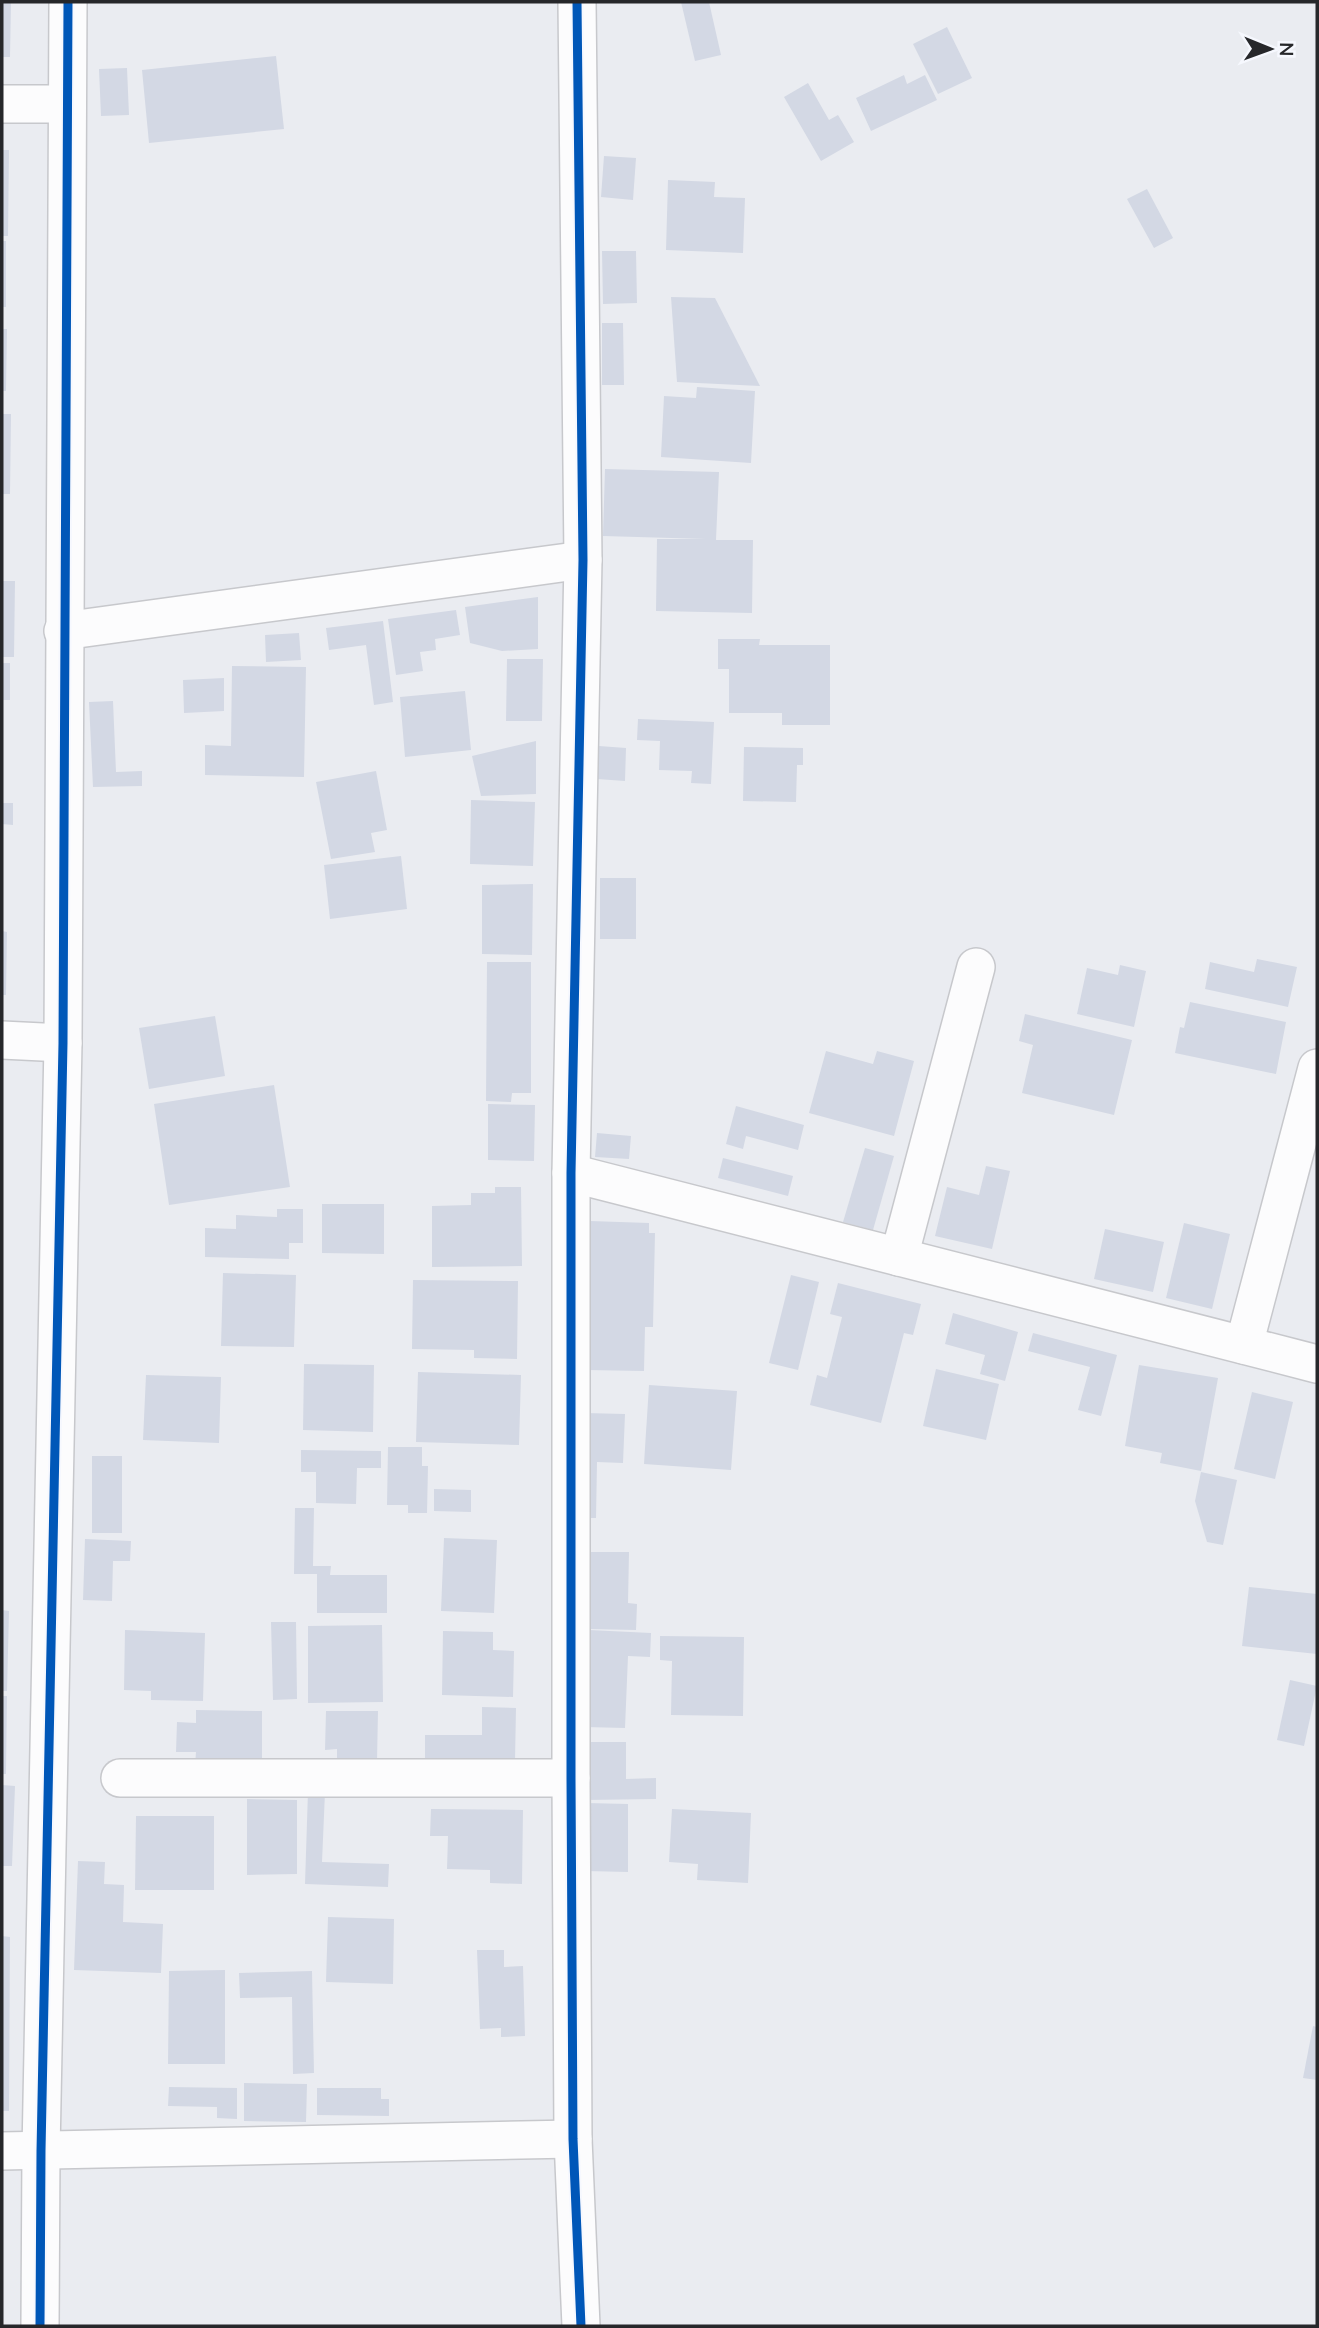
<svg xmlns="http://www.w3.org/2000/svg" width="1319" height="2328" viewBox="0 0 1319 2328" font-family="Mulish,sans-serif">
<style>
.building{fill:#d3d8e4}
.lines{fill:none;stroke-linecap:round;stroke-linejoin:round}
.street-casing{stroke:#c7c8cc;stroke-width:40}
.street{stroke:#fcfcfd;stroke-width:37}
.cycleway-casing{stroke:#f6f8fe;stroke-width:13}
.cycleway{stroke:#0057b8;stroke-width:9}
</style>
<rect width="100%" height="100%" fill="#eaecf1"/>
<g class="building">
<polygon points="2,2 11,2 10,57 2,57"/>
<polygon points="681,2 709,2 721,55 695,61"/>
<polygon points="947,27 972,78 938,94 913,44"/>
<polygon points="276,56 284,129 149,143 142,70"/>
<polygon points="127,68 129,115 101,116 99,69"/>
<polygon points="904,75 907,84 925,75 937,100 871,131 856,98"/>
<polygon points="808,83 829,120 838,115 854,142 821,161 784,97"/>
<polygon points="2,150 9,150 8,236 2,236"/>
<polygon points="604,156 636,158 633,200 601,197"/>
<polygon points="668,180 715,182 714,197 745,198 743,253 666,250"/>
<polygon points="1147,189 1173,238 1154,248 1127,199"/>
<rect x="2" y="241" width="4" height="66"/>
<polygon points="602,251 636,251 637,303 603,304"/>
<polygon points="671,297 715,298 760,386 677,382"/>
<polygon points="602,323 623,323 624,385 602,385"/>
<polygon points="2,329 7,329 6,391 2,391"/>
<polygon points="697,387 755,391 751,463 661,457 664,396 696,398"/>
<polygon points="2,414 11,414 10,494 2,494"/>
<polygon points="605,469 719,472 716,540 753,540 752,613 656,611 657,539 706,539 603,536"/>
<polygon points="2,581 15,581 14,657 2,657"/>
<polygon points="538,597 538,649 502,651 470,643 465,607"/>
<polygon points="456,610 460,635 435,639 436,650 420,652 423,671 396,675 388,619"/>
<polygon points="383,621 393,702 374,705 366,645 329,650 326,628"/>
<polygon points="299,633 301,660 266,662 265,635"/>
<polygon points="718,639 760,639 759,645 830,645 830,725 782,725 782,713 729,713 729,669 718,669"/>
<polygon points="507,659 543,659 542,721 506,721"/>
<rect x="2" y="663" width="8" height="37"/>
<polygon points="232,666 306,667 304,777 205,775 205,745 231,746"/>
<polygon points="224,678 224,711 184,713 183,680"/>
<polygon points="465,691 471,750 405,757 400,697"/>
<polygon points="113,701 116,772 142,771 142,786 93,787 89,702"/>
<polygon points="638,719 714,722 711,784 691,783 692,771 659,770 660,741 637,740"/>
<polygon points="536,741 536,794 481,796 472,756"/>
<polygon points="599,746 626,748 625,781 597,779"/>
<polygon points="744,747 803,748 803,765 797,765 796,802 743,801"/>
<polygon points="376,771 387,830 371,833 375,852 331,859 316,782"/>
<polygon points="471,800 535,802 533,866 470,864"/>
<polygon points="2,803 13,803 13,825 2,824"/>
<polygon points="401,856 407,909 330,919 324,865"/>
<rect x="600" y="878" width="36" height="61"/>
<polygon points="533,884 532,955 482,954 482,885"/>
<polygon points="2,931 7,932 6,995 2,995"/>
<polygon points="1257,959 1297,967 1288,1007 1205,989 1210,962 1254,972"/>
<polygon points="487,962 531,962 531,1093 512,1093 511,1102 486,1101"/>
<polygon points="1120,965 1146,971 1134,1027 1077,1014 1087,968 1118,975"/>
<polygon points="1190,1002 1286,1022 1276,1074 1175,1053 1180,1027 1184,1028"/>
<polygon points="1025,1014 1132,1040 1114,1115 1022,1093 1033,1045 1019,1041"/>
<polygon points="215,1016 225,1076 149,1089 139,1028"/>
<polygon points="826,1051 873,1064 877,1051 914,1061 894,1136 809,1113"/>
<polygon points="274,1085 290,1187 169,1205 154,1104"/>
<polygon points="488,1104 535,1105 534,1161 488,1160"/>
<polygon points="736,1106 804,1125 798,1150 746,1136 743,1149 726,1144"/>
<polygon points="597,1133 631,1136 629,1159 595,1157"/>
<polygon points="865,1148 894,1156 873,1230 843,1222"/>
<polygon points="723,1158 793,1176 788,1196 718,1178"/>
<polygon points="986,1166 1010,1171 992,1249 935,1236 947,1187 979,1195"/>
<polygon points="495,1187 521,1187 522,1266 432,1267 432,1206 471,1205 471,1193 495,1193"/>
<polygon points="322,1204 384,1204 384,1254 322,1253"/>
<polygon points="277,1209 303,1209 303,1243 289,1243 289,1259 205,1257 205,1228 236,1229 236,1215 277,1217"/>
<polygon points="590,1221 649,1223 649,1233 655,1233 653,1327 645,1327 644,1371 587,1370"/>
<polygon points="1184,1223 1230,1234 1212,1309 1166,1298"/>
<polygon points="1105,1229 1164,1242 1153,1292 1094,1279"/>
<polygon points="223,1273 296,1275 294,1347 221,1346"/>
<polygon points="791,1275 819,1282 798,1370 769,1363"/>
<polygon points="413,1280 518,1281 517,1359 474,1358 474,1350 412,1349"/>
<polygon points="838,1283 921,1304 913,1335 904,1333 881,1423 810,1405 817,1375 827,1378 842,1317 830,1314"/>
<polygon points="953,1313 1018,1332 1005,1381 980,1374 985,1355 945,1344"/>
<polygon points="1033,1333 1117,1355 1101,1416 1078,1410 1090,1367 1028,1351"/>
<polygon points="304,1364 374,1365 373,1432 303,1430"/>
<polygon points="1139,1365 1218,1378 1201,1471 1160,1463 1162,1453 1125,1446"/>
<polygon points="936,1369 999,1384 986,1440 923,1426"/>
<polygon points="418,1372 521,1375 519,1445 416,1442"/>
<polygon points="146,1375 221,1377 219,1443 143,1440"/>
<polygon points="649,1385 737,1391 731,1470 644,1464"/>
<polygon points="1252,1392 1293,1402 1275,1479 1234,1469"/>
<polygon points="585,1413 625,1414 623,1463 597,1462 596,1518 581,1518"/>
<polygon points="388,1447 422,1447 422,1466 428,1466 427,1513 408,1513 408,1505 387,1505"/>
<polygon points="301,1450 381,1451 381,1468 357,1468 356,1504 316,1503 316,1472 301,1472"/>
<rect x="92" y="1456" width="30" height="77"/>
<polygon points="1201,1472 1237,1480 1223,1545 1207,1542 1195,1501"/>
<polygon points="434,1489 471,1490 471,1512 434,1511"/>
<polygon points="295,1508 314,1508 313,1566 331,1566 330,1575 387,1575 387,1613 317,1613 317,1574 294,1574"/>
<polygon points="444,1538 497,1540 494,1613 441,1611"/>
<polygon points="85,1539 131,1541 130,1561 113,1561 112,1601 83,1600"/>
<polygon points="590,1552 629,1552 628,1603 637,1604 636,1630 588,1629"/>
<polygon points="1249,1587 1317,1594 1317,1654 1242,1646"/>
<polygon points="2,1610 9,1611 7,1691 2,1691"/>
<polygon points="271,1622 296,1622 297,1699 273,1700"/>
<polygon points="382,1625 383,1702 308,1703 308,1626"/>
<polygon points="125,1630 205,1633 203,1701 151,1700 151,1691 124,1690"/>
<polygon points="589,1630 651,1633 650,1657 628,1656 625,1728 585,1727"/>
<polygon points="443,1631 493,1632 493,1650 514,1651 513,1697 442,1695"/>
<polygon points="660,1636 744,1637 743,1716 671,1715 672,1661 660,1660"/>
<polygon points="1290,1680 1317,1686 1304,1746 1277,1740"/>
<polygon points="2,1696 7,1696 6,1774 2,1774"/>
<polygon points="482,1707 516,1708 515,1761 425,1760 425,1735 482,1735"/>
<polygon points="196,1710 262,1711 262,1767 195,1766 196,1752 176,1752 177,1722 196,1723"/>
<polygon points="326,1711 378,1711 377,1761 337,1761 337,1749 325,1750"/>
<polygon points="585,1742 626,1742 626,1779 656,1778 656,1799 585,1800"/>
<polygon points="2,1785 15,1786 12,1866 2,1866"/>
<polygon points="308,1791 325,1792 322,1862 389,1864 388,1887 305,1884"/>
<polygon points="247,1799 297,1800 297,1874 247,1875"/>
<polygon points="586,1803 628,1804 628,1872 586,1871"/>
<polygon points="431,1809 523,1810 522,1884 490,1883 490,1870 447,1869 448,1836 430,1836"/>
<polygon points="672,1809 751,1813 748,1883 697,1880 698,1864 669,1862"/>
<polygon points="136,1816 214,1816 214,1890 135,1890"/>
<polygon points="78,1861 105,1862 104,1884 124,1885 123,1922 163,1924 161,1973 74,1970"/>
<polygon points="328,1917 394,1919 393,1984 326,1982"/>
<polygon points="2,1936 10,1937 9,2111 2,2111"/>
<polygon points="477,1950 504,1950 504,1967 523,1966 525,2036 501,2037 501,2028 480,2029"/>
<polygon points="225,1970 225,2064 168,2064 169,1971"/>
<polygon points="312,1971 314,2073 293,2074 292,1997 240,1998 239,1973"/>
<polygon points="1313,2026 1317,2027 1317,2080 1303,2078"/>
<polygon points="244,2083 307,2084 306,2122 244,2121"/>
<polygon points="169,2087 237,2088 237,2119 217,2118 217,2107 168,2106"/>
<polygon points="317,2088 381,2088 381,2099 389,2099 389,2116 317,2115"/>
</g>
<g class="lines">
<g class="street-casing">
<g id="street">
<polyline points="577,2 583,560 571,1173 571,1778 573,2139 581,2326"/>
<polyline points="2,104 66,104"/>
<polyline points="63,631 583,560"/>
<polyline points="2,1040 63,1043"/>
<polyline points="571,1173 1317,1364"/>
<polyline points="899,1257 976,967"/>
<polyline points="1244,1345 1317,1068"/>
<polyline points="120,1778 571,1778"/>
<polyline points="2,2151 573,2139"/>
<polyline points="40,2326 41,2151 63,1043 68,2"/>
</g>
</g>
<use href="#street" class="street"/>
<g class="cycleway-casing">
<g id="cycleway">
<polyline points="577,2 583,560 571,1173 571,1778 573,2139 581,2326"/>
<polyline points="40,2326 41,2151 63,1043 68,2"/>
</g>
</g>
<use href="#cycleway" class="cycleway"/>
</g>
<rect width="1319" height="2328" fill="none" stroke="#26272a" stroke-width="7"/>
<g transform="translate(1270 49) rotate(91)" stroke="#f6f8fe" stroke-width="5" paint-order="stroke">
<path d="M0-5L12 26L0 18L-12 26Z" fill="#26272a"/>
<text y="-10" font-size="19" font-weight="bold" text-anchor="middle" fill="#26272a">N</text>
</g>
</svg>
